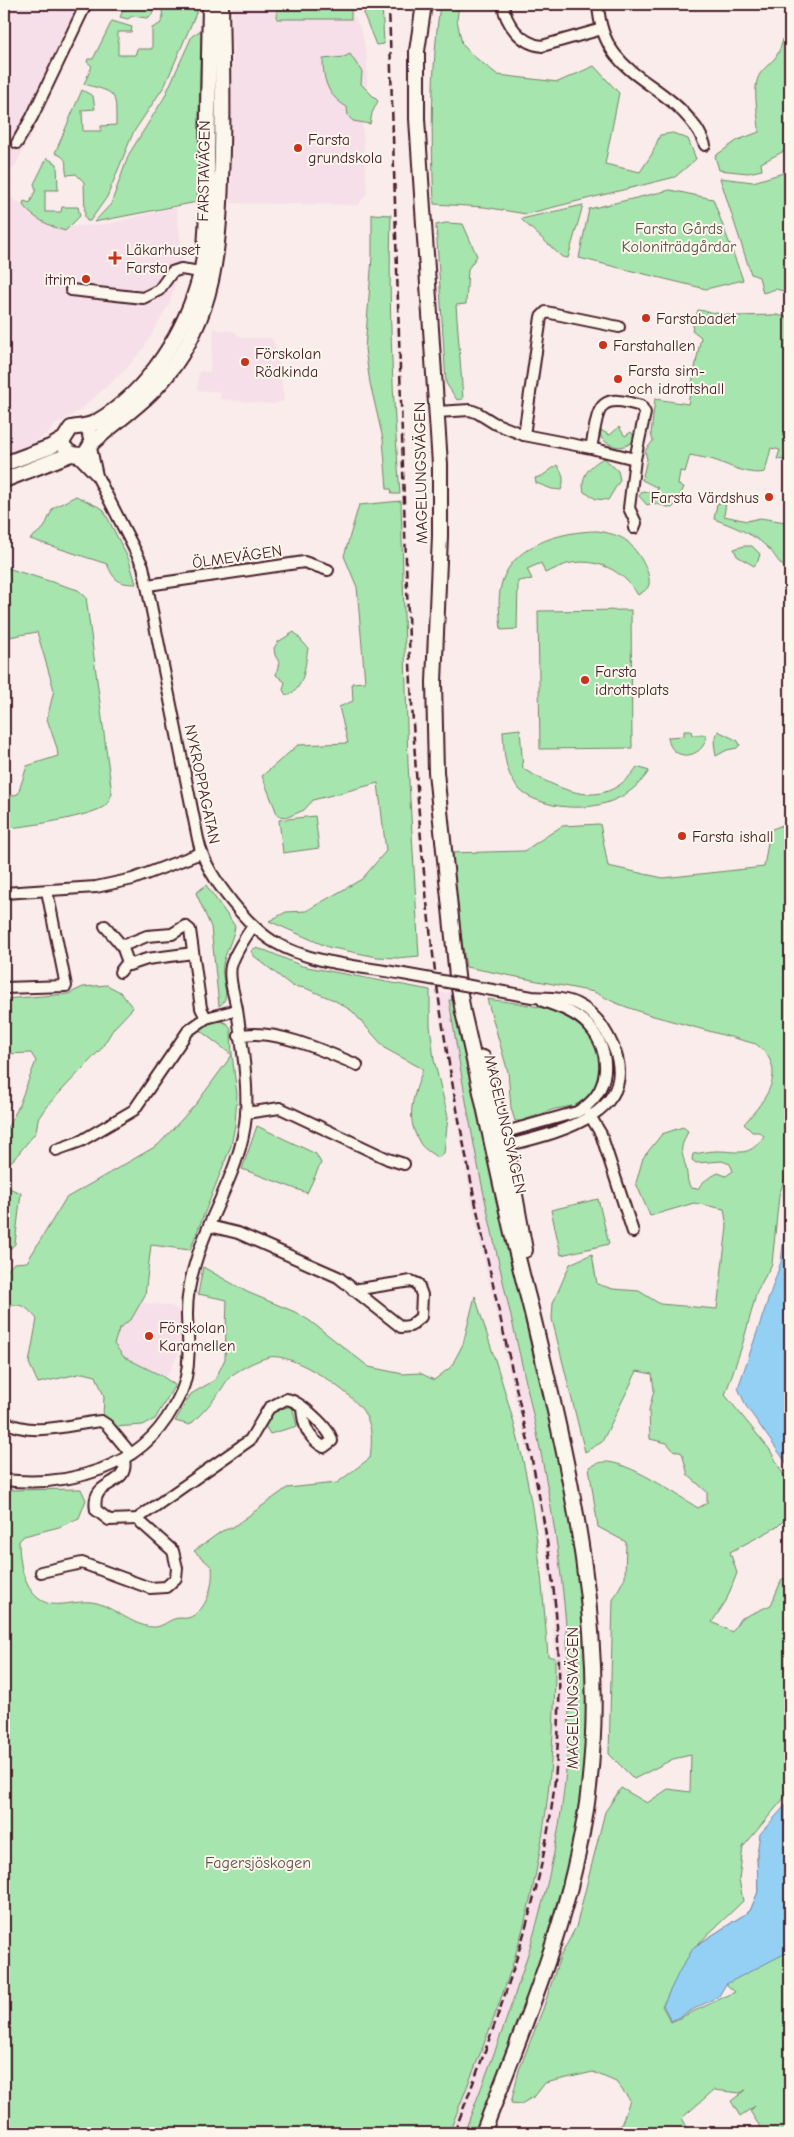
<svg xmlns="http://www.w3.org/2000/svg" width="794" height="2137" viewBox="0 0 794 2137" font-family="'Comic Neue',sans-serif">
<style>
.built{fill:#f6dfe8}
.green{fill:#a6e5ad;stroke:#78826c}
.water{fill:#93d0f4;stroke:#7689a4}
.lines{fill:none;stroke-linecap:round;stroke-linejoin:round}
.street-casing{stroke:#4a1f2b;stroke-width:14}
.secondary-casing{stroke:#4a1f2b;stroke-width:18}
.street{stroke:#fbf7ec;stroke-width:10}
.secondary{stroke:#fbf7ec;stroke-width:14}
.rail{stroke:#4a1f2b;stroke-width:2.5;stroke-dasharray:8 4;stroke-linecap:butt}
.street-bridge-casing{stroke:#4a1f2b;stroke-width:14;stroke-linecap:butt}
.street-bridge{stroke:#fbf7ec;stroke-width:10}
.poi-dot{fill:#c8321e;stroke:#fbf7ec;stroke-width:2}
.labels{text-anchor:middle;stroke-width:4;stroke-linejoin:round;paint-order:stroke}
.poi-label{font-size:16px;fill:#4a1f2b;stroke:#fbf7ec;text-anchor:start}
.street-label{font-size:16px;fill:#4a1f2b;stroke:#fbf7ec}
.park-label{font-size:16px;fill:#61504c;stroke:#fbf7ec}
</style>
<rect width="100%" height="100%" fill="#f9ecea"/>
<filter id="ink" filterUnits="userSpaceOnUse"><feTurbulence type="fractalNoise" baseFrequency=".02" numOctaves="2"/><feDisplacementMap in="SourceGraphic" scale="10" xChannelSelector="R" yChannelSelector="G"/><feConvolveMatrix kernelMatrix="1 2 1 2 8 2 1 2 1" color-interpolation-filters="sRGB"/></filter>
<g filter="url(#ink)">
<g class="built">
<polygon points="4,4 94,4 16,164 6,177 12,181 7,191 13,199 55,228 108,224 176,207 183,260 169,304 143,349 126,369 79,411 55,425 49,433 26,447 4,454"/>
<polygon points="233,4 354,4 353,15 361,30 367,57 367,85 361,104 367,193 358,205 231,203"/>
<polygon points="214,329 233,331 242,338 272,338 277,353 284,401 272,404 220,399 221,392 197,390 199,371 210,372"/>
<polygon points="436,993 452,993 452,1000 450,1001 470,1126 553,1515 566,1620 569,1695 567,1760 554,1855 527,1960 501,2038 464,2133 449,2133 512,1966 529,1906 542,1842 552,1768 555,1658 552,1604 544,1540 529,1458 477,1229 457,1122"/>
<polygon points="141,1303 172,1306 180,1312 182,1346 167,1376 162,1376 124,1357 114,1344 119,1329 132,1318"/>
</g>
<g class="green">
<path d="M161,4h39l-35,81 -32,48 -26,64 -17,24h-3l-2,-4 -1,-35 -8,-8 -9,1c-4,-13 4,-15 -12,-22l27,-63 11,6 2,13 -13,1 1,21h18v-5l15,-1c0,-34 1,-32 -32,-41l8,-18 -5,-4 1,-3h5l19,-38 20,6 -1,5h-13v23h17l2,-6h15v-21l8,-4 3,-6z"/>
<rect x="277" y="4" width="74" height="15"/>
<polygon points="365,4 382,4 384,44 376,45 364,15"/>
<path d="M440,4h19l-2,16 5,24 10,11 26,20 60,7 36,-16 25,27 -14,71 35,8 12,-18 8,-19 13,-2 15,6 8,20 -21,18 -149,37 -42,-7 -50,-3c-3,-68 -3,-133 6,-200z"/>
<polygon points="154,5 152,15 147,18 132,16 128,19 120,17 125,6"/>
<path d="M790,25v123l-29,15 1,7 -14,3 -29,-3 -4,-14 23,-16 21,-8c0,-16 -8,-45 1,-58 5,-8 14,-12 18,-21 5,-9 5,-20 12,-28z"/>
<polygon points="201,30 197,202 94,222 111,204 129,154 164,98 192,36"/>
<path d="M350,54l12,18 -1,12 17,17 -6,12 -2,11 -17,-3 -5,-5 -1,-9c-19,-11 -24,-26 -24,-48l21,-2z"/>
<path d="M47,158l10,6 1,26h-13v22h16l1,-5h16l2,9 -15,15c-14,-4 -34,-14 -42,-26l1,-4 6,2 6,-14 -2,-5z"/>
<polygon points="790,171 790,293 776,289 763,293 759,277 751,274 720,178 753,182"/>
<polygon points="670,190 713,199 743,280 706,289 579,258 589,209"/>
<polygon points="583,205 568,258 562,257 521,219"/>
<path d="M372,214l19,1c-3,93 2,186 9,279h-8l-1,-5h-4l-4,-50 -13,-56 -5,-34 7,-92z"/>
<polygon points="446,223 463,224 477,256 468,269 466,304 456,305 463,399 457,400 446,383 436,225"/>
<path d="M698,310l36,6 43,-1 13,3v143l-13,-2 3,-9 -9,-2 -6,24c-13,4 -36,-6 -48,-11 -8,-3 -19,-4 -27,-6l-5,17 -5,-1 -2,14 6,2 -7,16 -5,5 -19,-5 -6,2 -8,-9 4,-5 12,3 3,-6 -16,-8 5,-21 -2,-8 8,-10 -2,-7 4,-35 33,5 13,-67 -9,-7z"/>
<path d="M619,427l6,9 6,-4 5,7c-12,11 -23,10 -35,-1l-1,-8 10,5z"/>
<path d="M604,458l14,13 2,9 -12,20 -12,-1 -12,-7c-4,-16 6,-27 20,-34z"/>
<path d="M557,465c6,7 8,16 4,25l-9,-1 -16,-6 -1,-5 7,-2z"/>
<path d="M76,496l27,13 26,51 7,24c-18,0 -22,-4 -29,-20l-77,-25 14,-11 9,-20z"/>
<polygon points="401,501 408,764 419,956 397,958 377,957 328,947 269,921 286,912 306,911 362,879 386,851 378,783 313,800 304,810 288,817 278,816 262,776 298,745 348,743 339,707 353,701 352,683 365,682 357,587 344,556 359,505"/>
<path d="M726,502l-2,14 23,5 13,-3 26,4 4,-17v65c-12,-4 -14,-16 -24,-24 -14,-13 -34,-20 -52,-27l3,-15z"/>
<path d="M598,531c10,2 22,4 30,11 9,9 23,29 21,42 -1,6 -7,8 -11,11 -15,-25 -42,-38 -71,-31 -7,2 -14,6 -22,9l-4,-10 -14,6 5,10 -14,2 -1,48 -16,1c-1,-13 -3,-27 -1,-39 6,-45 60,-60 98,-60z"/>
<polygon points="744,546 752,546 760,554 758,561 754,566 737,556 734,549"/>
<path d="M4,567l74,23 8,7 26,197c-2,3 -3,8 -6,11 -11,11 -85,23 -102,23v-30l14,-4 9,-28 31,-10 -1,-8 -10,-29 7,-29 -17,-58 -28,5 -5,-1z"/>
<polygon points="631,610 632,748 540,749 538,611"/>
<path d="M294,632l14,16c-3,15 -3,44 -22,47l-3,-5 2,-8 -9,-7 3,-13 -4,-7 -1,-7 4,-6z"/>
<path d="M520,729l3,40c40,22 81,44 114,-2l12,4c-21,32 -59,41 -96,34 -11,-3 -26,-7 -34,-16 -15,-17 -15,-37 -16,-58z"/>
<path d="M684,731h7l1,4h15c-4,26 -37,27 -39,2l16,-1z"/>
<polygon points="718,731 738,741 740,745 737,748 727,750 716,756 714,742"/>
<polygon points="315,816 319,848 283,853 279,820"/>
<path d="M790,822v342l-11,31 -7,69 -15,27 -15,55 -17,49 45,55 20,37v27l-13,13 -47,25 7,21 -11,28 -14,21 20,10 8,-13 31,-14 11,-26 8,-1v213l-47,56 -4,32 4,22 -46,44 53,-34 8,-19 -1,-39 33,-53v94l-96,53 -32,59 9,16 64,-30 -9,-8 64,-81v230h-26l-14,-22 5,-5 -15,10 -9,-15 15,-11 -6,3 -26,-3 -32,28 8,15h-69l-2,-2 11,-31 -14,-18 -23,-10 -48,11 -10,13 -14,8 -10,-1 8,-33 24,-61 17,-52 16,-30 29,-115 16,-24 26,15 21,-14 22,3 1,-37 -18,4 -39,20 -25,-25 4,-154 12,-23 1,-35 -28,-15 -9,-60c4,-1 10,-5 14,-5 24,-2 74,33 95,46l9,-5v-11l-19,-17 -6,-22 -9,-3 -6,-7 -17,-4 -1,-29 5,-20 -2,-16 -15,-3 -35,71 -17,10 -33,-133 1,-16 17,-39 22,-10 5,30 16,5 26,2 21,13 57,5 10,-82 -3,-18 -30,-6 -44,13 -14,-33 7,-25 19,-24 21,-7 5,4c-9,21 -7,16 -2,37 2,8 0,12 5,20l7,1c5,-9 11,-11 20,-16l8,3 7,-5 -3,-7 -8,-3 -26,2 -4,-3 1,-6c8,-1 16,-3 24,-3 23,0 32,7 47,-15l-5,-4h-7l-8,-8c22,-25 46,-54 12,-80l-106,-29 -32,-11 -24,-12 -128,-25 -18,-114 76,-2 38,-25 38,-2 8,42 55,12 101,-11 6,-37z"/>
<path d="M206,885l29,41c-2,14 -10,26 -12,39 -3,13 10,33 -4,41l-8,-79 -15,-34z"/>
<path d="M255,948l12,3 35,15 128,24v35l4,35 14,57 -4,36 -6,5c-5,-4 -15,-9 -18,-15 -16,-27 -6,-47 3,-74l-37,-20 -34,-38 -18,-11 -29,-12 -13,-2 -38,-30 -3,-5z"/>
<polygon points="107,985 120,992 133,1008 114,1028 101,1049 46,1107 38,1119 36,1132 14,1159 4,1167 4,1134 17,1110 36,1061 31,1053 4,1054 4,999 68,994 83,987"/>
<path d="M452,993l3,2 81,375 5,8 30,139 12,101 3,77 -2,71 -13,89 -35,116 -60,162h-12c46,-120 94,-245 103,-375 13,-184 -40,-362 -78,-540 -16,-72 -28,-145 -40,-218h3z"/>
<path d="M487,999c38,6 82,6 105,42 5,9 9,19 8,29 -1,18 -11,30 -26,39l-2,-3 -17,3 -34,12h-6l-4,-13 -3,-36z"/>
<path d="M221,1021l7,3 3,6 1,25 5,39 -2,31 -4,21 -41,104 -39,-5 -6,50 -13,23 -13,11 -5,15 10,13 38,19 13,9 -20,34 -12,6 -29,2 -11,-10 1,-21 -8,-20 -13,-3 -45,10 -9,-20 8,-44c-11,-13 -17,-17 -33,-12v-33l10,-11 13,-1 39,-64 92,-53 38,-41 36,-49 -34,-26 14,-7z"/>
<polygon points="257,1126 316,1154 321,1163 307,1193 242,1169"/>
<polygon points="4,1186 21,1193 15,1244 4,1255"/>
<polygon points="598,1199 609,1244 561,1255 551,1210"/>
<path d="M203,1267l44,25 48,20 15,9 59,46 34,7 17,-1 14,7 17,-13 12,-23 12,-48c16,53 35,106 47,160 15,66 21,133 26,200l7,2c0,105 -11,208 -43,308 -18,56 -42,112 -63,167h-445v-643l77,-1 5,11 -7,18 -20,9 -35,9 -5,5c0,21 5,58 32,63 14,2 31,-5 46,-1 19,6 39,25 59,24 7,-1 12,-6 18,-8 4,-2 10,0 14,-1 19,-6 26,-34 24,-51l-18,-16 28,-20 11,-4 54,-39 50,-5 33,-25c2,-16 3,-30 -5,-44 -11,-21 -72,-62 -96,-57 -12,3 -27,11 -37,18 -6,5 -9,13 -14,19 -8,11 -18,21 -28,31l-15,-4 16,-27 24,-14 10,-21 2,-59 -29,-6z"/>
<polygon points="292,1406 297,1426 270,1434 264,1424 276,1410"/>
</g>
<g class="water">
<polygon points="790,1188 790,1468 746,1406 738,1388 781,1262"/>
<polygon points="790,1800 790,1953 786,1953 726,1984 719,1996 671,2021 663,2005 679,1972 694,1947 750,1911 758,1892 757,1853 760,1834"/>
</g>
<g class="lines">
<g class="street-casing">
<g id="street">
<path d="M503,4c2,19 18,40 39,42l60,-17"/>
<path d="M598,4c4,72 61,73 96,121 5,5 8,13 11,20"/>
<polyline points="787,4 789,5"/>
<polyline points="17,143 32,117 86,4"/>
<polyline points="71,290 143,298 159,290 172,272 181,269 207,273"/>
<path d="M437,412l33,-2 8,3 16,10 30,12 67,13 44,11 10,-46 -4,-7c-46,-15 -42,4 -50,42"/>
<polyline points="524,435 541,317 546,312 619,327"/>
<path d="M91,448l6,28 46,90 55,273c5,24 19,44 34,63 12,15 25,30 42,40 38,22 86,24 129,32"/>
<polyline points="77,455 97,476"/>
<polyline points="634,528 636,523 629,508 635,459"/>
<polyline points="148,585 304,562 328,570"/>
<polyline points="4,893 96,887 133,879 201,853"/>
<polyline points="105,926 122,946"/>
<polyline points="193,953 147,959 129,965 122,946 147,936 172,934 185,926 190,930 201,1008 206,1018"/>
<polyline points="120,972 127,963"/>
<polyline points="4,988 66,986 47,891"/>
<path d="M498,991c11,2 23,4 34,6 15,1 31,0 45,7 17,8 29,26 36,42 30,70 -61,88 -108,100"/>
<path d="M239,1036c34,-9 88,16 118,29"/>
<polyline points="246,1113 280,1108 388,1159 404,1164"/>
<polyline points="589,1114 601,1134 633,1232"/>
<path d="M502,1133l75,-21c34,-18 37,-60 10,-88 -12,-12 -28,-17 -44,-23"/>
<polyline points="56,1150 81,1141 134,1110 188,1031 206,1018 237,1010"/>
<polyline points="209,1226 238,1233 338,1277 401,1327 410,1326 421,1317 422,1295 418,1284 411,1281 353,1290"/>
<path d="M4,1421c28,17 66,3 97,0l6,4 24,29"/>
<path d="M124,1459c6,30 -34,18 -28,51l13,10 28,-1 113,-79 19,-32 17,-9c13,1 45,30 46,42l-8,6c-17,-9 -21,-23 -22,-40"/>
<path d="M4,1480c65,7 136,-11 169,-72 6,-10 11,-21 13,-31 5,-22 1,-43 1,-64 0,-17 3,-33 8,-49 14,-51 47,-95 51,-149 2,-34 -4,-71 -9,-105 -2,-14 -9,-30 -6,-44 4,-14 14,-28 22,-40"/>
<polyline points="41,1572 82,1563 150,1588 166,1587 176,1578 177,1568 173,1551 137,1519"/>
</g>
</g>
<g class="secondary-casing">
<g id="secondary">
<path d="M424,4l-7,47v68l23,345v72l-6,146 2,90 21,204 6,36c20,85 36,170 57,254 4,17 9,34 13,51 38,159 77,321 54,486 -16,115 -63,222 -104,330"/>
<path d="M92,443c25,-23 54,-41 75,-68 47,-59 52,-125 54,-197 3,-58 1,-116 0,-174"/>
<path d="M66,449c5,6 11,7 19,5l7,-11 -2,-8"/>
<path d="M4,464l46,-17 14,-8 7,-11c9,-2 17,-1 25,-6 52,-29 91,-92 105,-149 7,-30 6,-78 6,-110 1,-53 2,-106 3,-159"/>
<polyline points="4,480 71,454"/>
<polyline points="483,1058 509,1162 525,1250"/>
</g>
</g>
<use href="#street" class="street"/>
<use href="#secondary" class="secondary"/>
<path class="rail" d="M389,4c5,166 10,332 15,498 5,149 10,297 28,444 15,129 43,257 71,384 19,85 40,169 50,255 8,64 8,131 2,195 -13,124 -57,238 -101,353"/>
<g class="street-bridge-casing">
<polyline id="street-bridge" points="403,974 498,991"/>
</g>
<use href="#street-bridge" class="street-bridge"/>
</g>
</g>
<g class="poi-dot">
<circle cx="298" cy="148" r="5"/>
<path d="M112.5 250.5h5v5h5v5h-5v5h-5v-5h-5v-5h5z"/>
<circle cx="86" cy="279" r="5"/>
<circle cx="646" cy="318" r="5"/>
<circle cx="603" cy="345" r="5"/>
<circle cx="245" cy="362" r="5"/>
<circle cx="618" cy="379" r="5"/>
<circle cx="769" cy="497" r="5"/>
<circle cx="585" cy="680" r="5"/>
<circle cx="682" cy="836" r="5"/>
<circle cx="149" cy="1336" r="5"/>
</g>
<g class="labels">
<g class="poi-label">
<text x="308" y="145">Farsta<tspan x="308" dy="18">grundskola</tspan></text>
<text x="126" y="255">Läkarhuset<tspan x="126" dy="18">Farsta</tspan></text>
<text x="76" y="285" text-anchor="end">itrim</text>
<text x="656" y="324">Farstabadet</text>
<text x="613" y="351">Farstahallen</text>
<text x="255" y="359">Förskolan<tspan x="255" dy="18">Rödkinda</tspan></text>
<text x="628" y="376">Farsta sim-<tspan x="628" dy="18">och idrottshall</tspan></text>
<text x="759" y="503" text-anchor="end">Farsta Värdshus</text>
<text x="595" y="677">Farsta<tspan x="595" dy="18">idrottsplats</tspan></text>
<text x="692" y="842">Farsta ishall</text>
<text x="159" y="1333">Förskolan<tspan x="159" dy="18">Karamellen</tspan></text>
</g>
<g class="street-label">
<text transform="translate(203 171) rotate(-89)" y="6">FARSTAVÄGEN</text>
<text transform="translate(420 473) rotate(-91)" y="6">MAGELUNGSVÄGEN</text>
<text transform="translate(237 556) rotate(-8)" y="6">ÖLMEVÄGEN</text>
<text transform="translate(203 784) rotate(78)" y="6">NYKROPPAGATAN</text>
<text transform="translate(506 1124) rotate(77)" y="6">MAGELUNGSVÄGEN</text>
<text transform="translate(572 1698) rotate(-90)" y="6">MAGELUNGSVÄGEN</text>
</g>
<g class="park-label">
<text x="679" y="234">Farsta Gårds<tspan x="679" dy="18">Koloniträdgårdar</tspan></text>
<text x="258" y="1868">Fagersjöskogen</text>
</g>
</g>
<rect width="794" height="2137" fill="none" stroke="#fbf7ec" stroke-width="20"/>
<rect x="10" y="10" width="774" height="2117" fill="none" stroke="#4a1f2b" stroke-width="2" filter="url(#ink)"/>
</svg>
